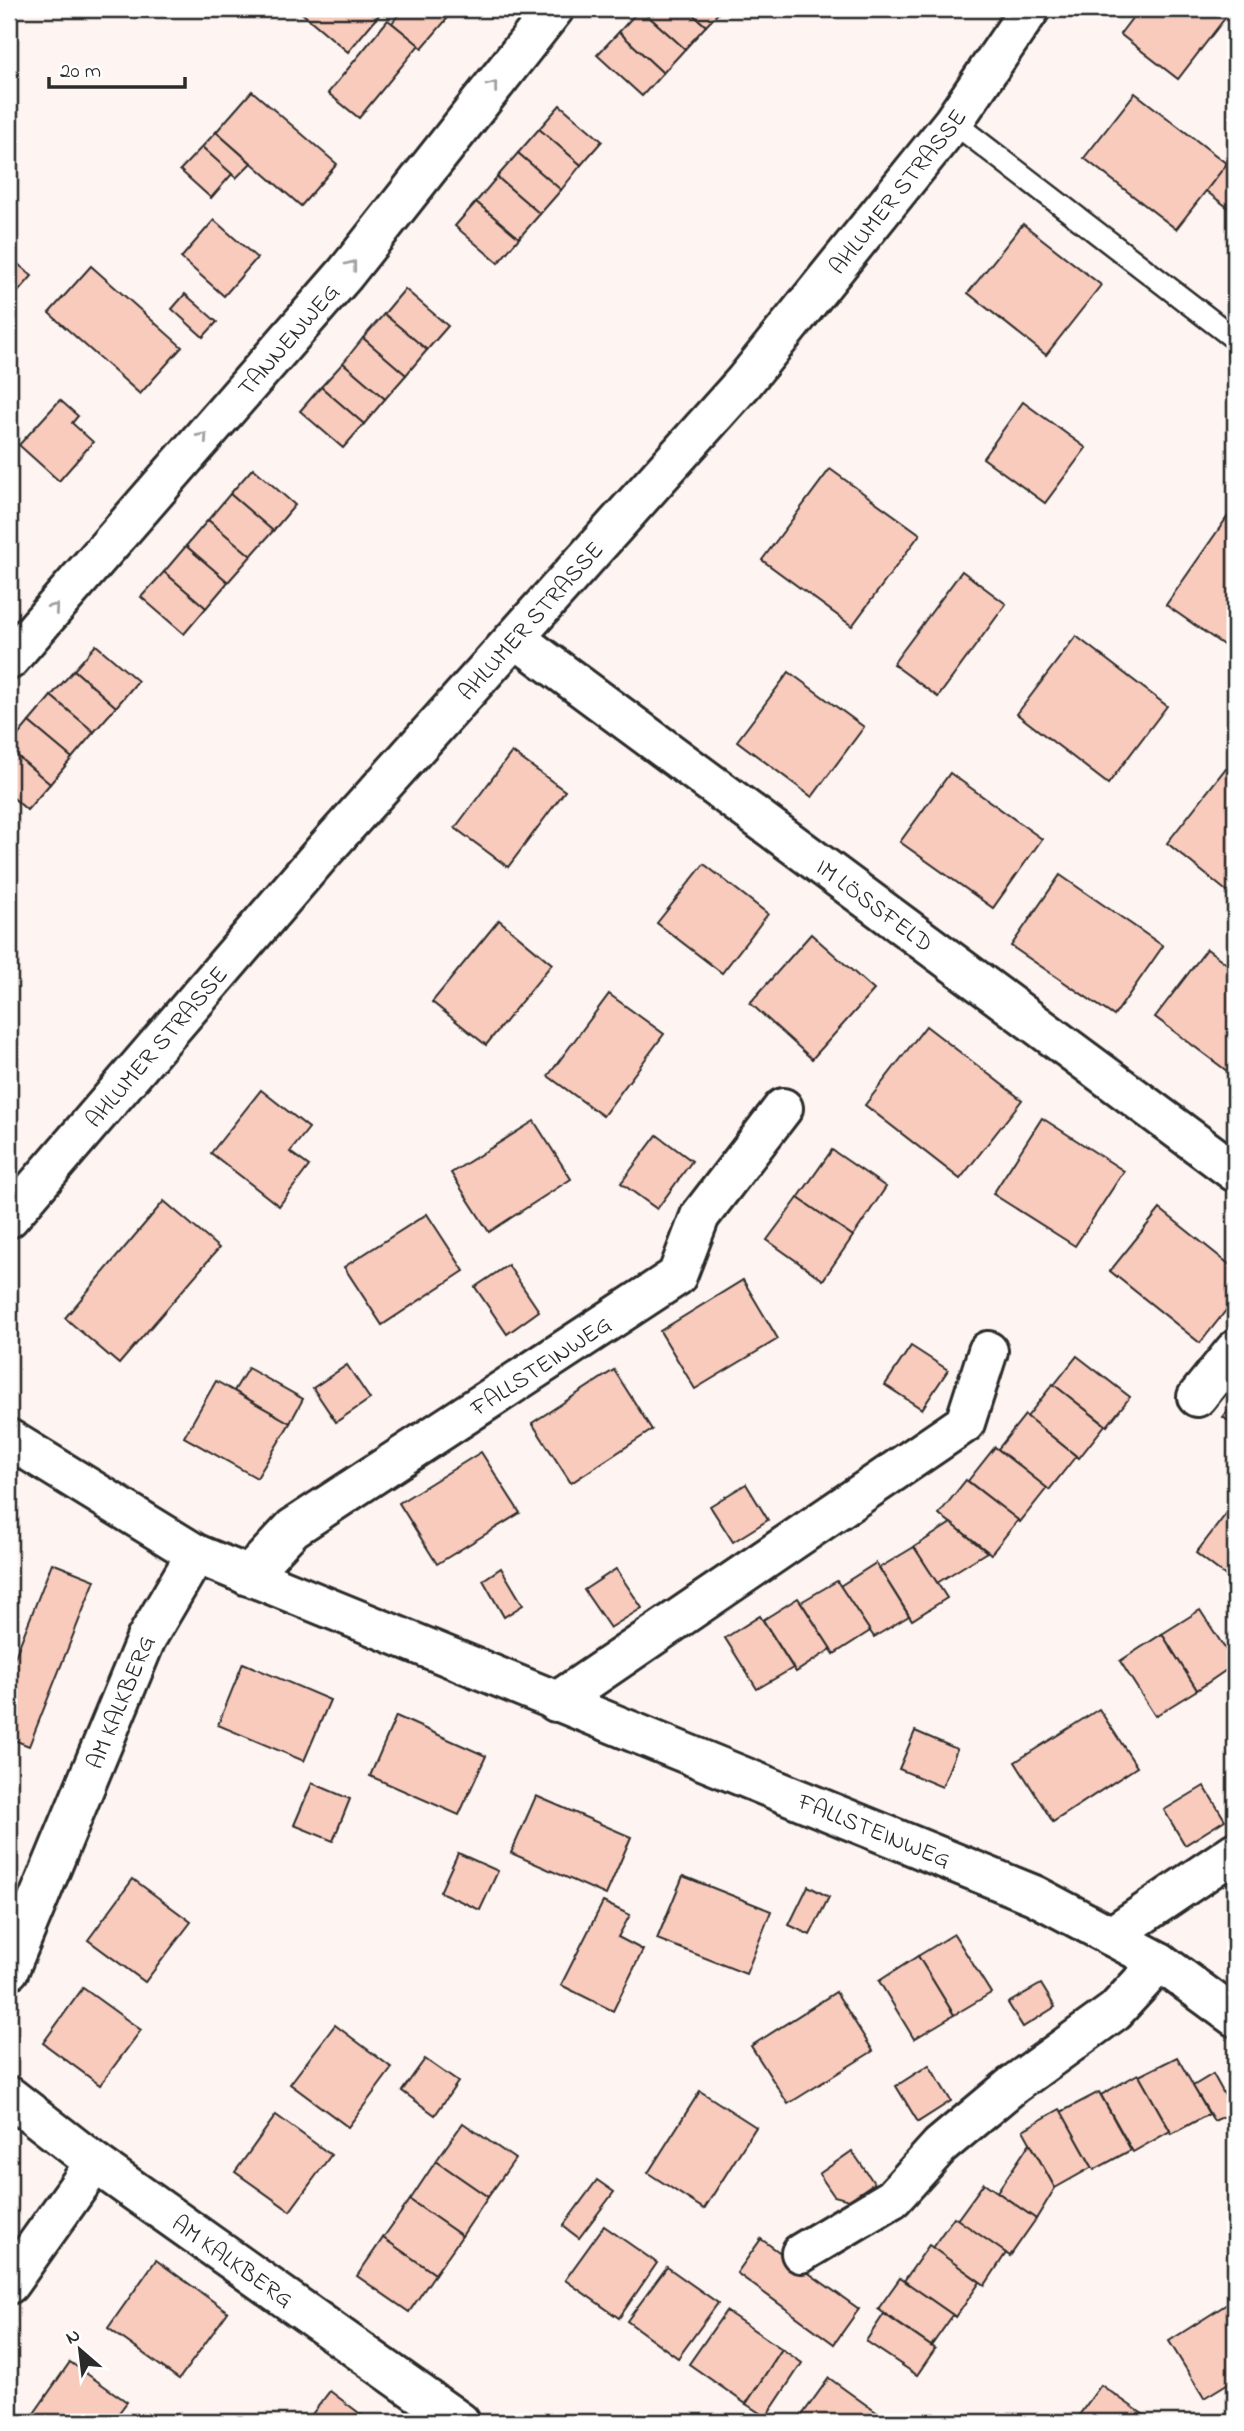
<svg xmlns="http://www.w3.org/2000/svg" width="1244" height="2431" viewBox="0 0 1244 2431" font-family="'Indie Flower',sans-serif">
<style>
.building{fill:#f9cbbd;stroke:#2b2b2b;stroke-width:2}
.lines{fill:none;stroke-linecap:round;stroke-linejoin:round}
.lane-casing{stroke:#2b2b2b;stroke-width:26}
.street-casing{stroke:#2b2b2b;stroke-width:44}
.secondary-casing{stroke:#2b2b2b;stroke-width:44}
.lane{stroke:#fff;stroke-width:21}
.street{stroke:#fff;stroke-width:38}
.secondary{stroke:#fff;stroke-width:38}
.oneway{stroke:#a0a0a0}
.labels{text-anchor:middle;stroke-width:5;stroke-linejoin:round;paint-order:stroke}
.street-label{font-size:24px;fill:#2b2b2b;stroke:#fff}
</style>
<rect width="100%" height="100%" fill="#fef5f2"/>
<filter id="ink" filterUnits="userSpaceOnUse"><feTurbulence type="fractalNoise" baseFrequency=".0143" numOctaves="2"/><feDisplacementMap in="SourceGraphic" scale="14" xChannelSelector="R" yChannelSelector="G"/><feConvolveMatrix kernelMatrix="1 2 1 2 8 2 1 2 1" color-interpolation-filters="sRGB"/></filter>
<g filter="url(#ink)">
<g class="building">
<polygon points="297,9 384,9 348,52"/>
<polygon points="403,9 434,9 447,19 422,48 392,23"/>
<polygon points="640,9 687,9 706,26 685,49"/>
<polygon points="640,9 685,49 663,73 619,32"/>
<polygon points="687,9 722,9 706,26"/>
<polygon points="1139,9 1232,9 1178,79 1120,34"/>
<polygon points="388,20 419,45 359,118 328,93"/>
<polygon points="619,32 663,73 642,96 597,55"/>
<polygon points="252,91 337,164 301,206 216,132"/>
<polygon points="1135,93 1227,164 1176,229 1084,158"/>
<polygon points="560,105 602,141 581,165 539,129"/>
<polygon points="539,129 581,165 561,190 518,153"/>
<polygon points="216,132 251,163 236,178 202,147"/>
<polygon points="202,147 232,174 211,198 180,170"/>
<polygon points="518,153 561,190 540,214 497,177"/>
<polygon points="1235,153 1235,213 1206,191"/>
<polygon points="497,177 540,214 519,238 476,202"/>
<polygon points="476,202 519,238 498,263 455,226"/>
<polygon points="214,220 257,258 224,296 181,258"/>
<polygon points="1023,224 1101,285 1046,355 968,293"/>
<polygon points="11,258 32,276 9,302 9,260"/>
<polygon points="91,266 182,347 140,394 49,313"/>
<polygon points="405,289 448,326 427,350 384,314"/>
<polygon points="185,294 217,322 203,337 172,309"/>
<polygon points="384,314 427,350 406,375 363,338"/>
<polygon points="363,338 406,375 385,399 343,363"/>
<polygon points="343,363 385,399 364,424 321,387"/>
<polygon points="321,387 364,424 343,448 300,411"/>
<polygon points="60,400 78,416 72,423 93,442 59,481 19,445"/>
<polygon points="1023,402 1086,448 1045,503 983,458"/>
<polygon points="253,468 295,505 273,531 230,494"/>
<polygon points="830,469 920,534 852,626 762,560"/>
<polygon points="230,494 273,531 251,556 208,520"/>
<polygon points="1235,506 1235,653 1166,605"/>
<polygon points="208,520 251,556 228,582 186,546"/>
<polygon points="186,546 228,582 206,608 164,572"/>
<polygon points="962,571 1006,604 938,697 893,664"/>
<polygon points="164,572 206,608 184,634 141,597"/>
<polygon points="1076,636 1167,706 1108,784 1017,714"/>
<polygon points="96,645 138,681 116,707 74,670"/>
<polygon points="74,670 116,707 94,732 51,696"/>
<polygon points="789,672 864,727 812,797 737,741"/>
<polygon points="51,696 94,732 72,758 29,722"/>
<polygon points="29,722 72,758 50,784 9,749 9,746"/>
<polygon points="9,749 50,784 27,810 9,794"/>
<polygon points="512,752 565,791 508,867 455,828"/>
<polygon points="1226,768 1235,775 1235,898 1167,843"/>
<polygon points="950,773 1042,839 993,908 900,842"/>
<polygon points="704,864 768,914 722,973 657,923"/>
<polygon points="1060,875 1163,946 1114,1016 1011,946"/>
<polygon points="499,920 552,964 486,1045 432,1002"/>
<polygon points="811,934 874,990 812,1059 750,1003"/>
<polygon points="1207,949 1235,970 1235,1077 1155,1017"/>
<polygon points="609,994 664,1034 603,1116 548,1076"/>
<polygon points="926,1026 1022,1100 960,1179 865,1105"/>
<polygon points="261,1090 309,1128 290,1152 309,1166 279,1206 211,1153"/>
<polygon points="1042,1118 1124,1171 1075,1246 993,1194"/>
<polygon points="534,1121 571,1179 489,1232 451,1173"/>
<polygon points="657,1135 692,1161 657,1209 621,1183"/>
<polygon points="832,1150 886,1187 853,1236 798,1198"/>
<polygon points="798,1198 853,1236 823,1280 767,1240"/>
<polygon points="164,1201 219,1248 119,1364 65,1318"/>
<polygon points="1160,1209 1235,1269 1235,1299 1200,1343 1110,1271"/>
<polygon points="427,1214 464,1271 382,1325 344,1267"/>
<polygon points="508,1265 539,1311 507,1334 475,1287"/>
<polygon points="743,1280 778,1339 695,1389 660,1331"/>
<polygon points="911,1346 948,1370 922,1409 885,1385"/>
<polygon points="1077,1356 1130,1397 1107,1426 1054,1385"/>
<polygon points="347,1365 370,1399 336,1422 313,1388"/>
<polygon points="248,1368 303,1399 290,1423 234,1391"/>
<polygon points="614,1370 652,1430 571,1483 532,1423"/>
<polygon points="216,1381 290,1423 257,1478 184,1437"/>
<polygon points="1053,1384 1105,1425 1079,1458 1027,1417"/>
<polygon points="1235,1402 1235,1426 1223,1417"/>
<polygon points="1025,1415 1076,1456 1049,1490 998,1449"/>
<polygon points="995,1447 1047,1488 1020,1522 968,1481"/>
<polygon points="481,1452 520,1513 437,1564 399,1503"/>
<polygon points="966,1480 1018,1520 991,1554 939,1514"/>
<polygon points="746,1484 768,1520 733,1542 710,1506"/>
<polygon points="1226,1514 1235,1522 1235,1583 1196,1553"/>
<polygon points="951,1523 987,1552 937,1583 914,1547"/>
<polygon points="914,1547 947,1598 912,1620 879,1568"/>
<polygon points="52,1563 95,1580 29,1746 9,1738 9,1695 15,1679 9,1677 9,1672"/>
<polygon points="876,1563 909,1616 874,1637 840,1586"/>
<polygon points="501,1568 523,1605 504,1617 483,1580"/>
<polygon points="616,1569 642,1608 610,1628 584,1590"/>
<polygon points="837,1581 870,1631 834,1654 801,1602"/>
<polygon points="798,1598 831,1649 796,1672 763,1620"/>
<polygon points="1200,1610 1235,1664 1197,1690 1162,1634"/>
<polygon points="760,1616 793,1668 757,1689 725,1638"/>
<polygon points="1162,1634 1197,1690 1155,1716 1120,1661"/>
<polygon points="243,1663 330,1700 304,1761 218,1725"/>
<polygon points="1099,1709 1137,1767 1053,1822 1015,1762"/>
<polygon points="396,1716 486,1756 459,1815 370,1776"/>
<polygon points="915,1731 957,1749 942,1787 899,1769"/>
<polygon points="312,1783 350,1799 333,1841 294,1825"/>
<polygon points="1204,1786 1225,1820 1185,1845 1164,1810"/>
<polygon points="536,1796 631,1837 606,1895 511,1853"/>
<polygon points="458,1853 498,1871 480,1910 440,1892"/>
<polygon points="683,1876 771,1911 746,1974 657,1939"/>
<polygon points="133,1879 191,1922 145,1982 88,1940"/>
<polygon points="808,1886 829,1897 810,1935 789,1925"/>
<polygon points="603,1902 630,1915 618,1937 643,1950 613,2011 561,1985"/>
<polygon points="954,1934 991,1993 954,2015 918,1956"/>
<polygon points="918,1956 954,2015 914,2039 879,1981"/>
<polygon points="1041,1984 1055,2007 1023,2027 1008,2003"/>
<polygon points="83,1988 141,2030 100,2085 43,2043"/>
<polygon points="836,1992 873,2051 788,2104 751,2046"/>
<polygon points="335,2025 392,2068 348,2127 290,2084"/>
<polygon points="1177,2057 1209,2114 1172,2134 1139,2076"/>
<polygon points="425,2059 458,2082 435,2115 402,2091"/>
<polygon points="929,2065 951,2101 918,2122 896,2086"/>
<polygon points="1138,2074 1170,2131 1133,2152 1101,2095"/>
<polygon points="1213,2074 1234,2112 1214,2121 1193,2086"/>
<polygon points="700,2091 756,2127 704,2209 648,2173"/>
<polygon points="1099,2092 1131,2150 1094,2170 1061,2112"/>
<polygon points="1060,2109 1092,2167 1055,2188 1023,2130"/>
<polygon points="276,2115 331,2155 290,2211 235,2172"/>
<polygon points="463,2123 515,2159 488,2197 436,2161"/>
<polygon points="1030,2143 1055,2188 1036,2219 997,2192"/>
<polygon points="852,2151 874,2183 849,2200 834,2196 819,2174"/>
<polygon points="436,2161 488,2197 462,2236 410,2200"/>
<polygon points="597,2180 614,2192 579,2238 563,2226"/>
<polygon points="984,2183 1036,2219 1010,2256 957,2220"/>
<polygon points="410,2200 462,2236 435,2274 383,2238"/>
<polygon points="954,2217 1006,2253 985,2285 932,2248"/>
<polygon points="604,2226 657,2263 619,2318 565,2280"/>
<polygon points="383,2238 435,2274 409,2312 357,2276"/>
<polygon points="761,2239 859,2309 834,2344 737,2273"/>
<polygon points="929,2245 980,2282 956,2317 904,2281"/>
<polygon points="156,2260 228,2312 179,2379 108,2328"/>
<polygon points="667,2267 718,2303 678,2358 627,2321"/>
<polygon points="900,2278 953,2315 931,2346 878,2309"/>
<polygon points="1235,2299 1235,2379 1204,2398 1169,2341"/>
<polygon points="726,2311 782,2349 746,2404 689,2364"/>
<polygon points="884,2314 935,2349 917,2375 866,2341"/>
<polygon points="782,2349 802,2363 766,2417 746,2404"/>
<polygon points="70,2362 127,2402 112,2422 28,2422"/>
<polygon points="829,2378 883,2417 879,2422 797,2422"/>
<polygon points="1101,2385 1154,2422 1074,2422"/>
<polygon points="330,2391 371,2422 306,2422"/>
</g>
<g class="lines">
<g class="lane-casing">
<polyline id="lane" points="953,122 1235,339"/>
</g>
<g class="street-casing">
<g id="street">
<path id="s1" d="M515,638l720,534"/>
<path id="s2" d="M9,660l336,-386 209,-265"/>
<polyline points="1197,1397 1235,1350"/>
<path id="s3" d="M9,1439l187,115 838,341 126,67 75,55"/>
<path id="s4" d="M248,1576l45,-48 384,-252 23,-60 83,-108"/>
<polyline points="556,1702 965,1423 988,1351"/>
<polyline points="1111,1936 1235,1852"/>
<path id="s5" d="M9,1970l137,-331 50,-85"/>
<path id="s6" d="M9,2096l86,67 365,259"/>
<polyline points="801,2253 893,2198 940,2146 1013,2085 1115,2011 1160,1962"/>
<polyline points="9,2284 95,2163"/>
</g>
</g>
<g class="secondary-casing">
<g id="secondary">
<path id="s7" d="M9,1218l313,-365 422,-471 209,-260 77,-113"/>
</g>
</g>
<use href="#lane" class="lane"/>
<use href="#street" class="street"/>
<use href="#secondary" class="secondary"/>
</g>
<defs><path id="oneway-chevron" d="M-2-3.5L2.5 0L-2 3.5" fill="none" stroke-width="1.6" stroke-linecap="round" stroke-linejoin="round" transform="scale(1.75)"/></defs>
<g class="oneway">
<use href="#oneway-chevron" transform="translate(493 86) rotate(-52)"/>
<use href="#oneway-chevron" transform="translate(352 265) rotate(-52)"/>
<use href="#oneway-chevron" transform="translate(203 437) rotate(-49)"/>
<use href="#oneway-chevron" transform="translate(54 608) rotate(-49)"/>
</g>
</g>
<g class="labels">
<g class="street-label">
<text dy="8" stroke="none"><textPath href="#s7" startOffset="1358">AHLUMER STRASSE</textPath></text>
<text dy="8" stroke="none"><textPath href="#s2" startOffset="425">TANNENWEG</textPath></text>
<text dy="8" stroke="none"><textPath href="#s7" startOffset="793">AHLUMER STRASSE</textPath></text>
<text dy="8" stroke="none"><textPath href="#s1" startOffset="448">IM LÖSSFELD</textPath></text>
<text dy="8" stroke="none"><textPath href="#s7" startOffset="226">AHLUMER STRASSE</textPath></text>
<text dy="8" stroke="none"><textPath href="#s4" startOffset="362">FALLSTEINWEG</textPath></text>
<text dy="8" stroke="none"><textPath href="#s5" startOffset="290">AM KALKBERG</textPath></text>
<text dy="8" stroke="none"><textPath href="#s3" startOffset="952">FALLSTEINWEG</textPath></text>
<text dy="8" stroke="none"><textPath href="#s6" startOffset="278">AM KALKBERG</textPath></text>
</g>
</g>
<rect width="1244" height="2431" fill="none" stroke="#fff" stroke-width="35"/>
<rect x="18" y="18" width="1209" height="2396" fill="none" stroke="#2b2b2b" stroke-width="2.5" filter="url(#ink)"/>
<g transform="translate(80 2350) rotate(332)" stroke="#ffffff" stroke-width="5" paint-order="stroke">
<path d="M0-5L12 26L0 18L-12 26Z" fill="#2b2b2b"/>
<text y="-10" font-size="19" font-weight="bold" text-anchor="middle" fill="#2b2b2b">N</text>
</g>
<path d="M49 77v10h136v-10" fill="none" stroke="#2b2b2b" stroke-width="3.5"/>
<text x="60" y="77" font-size="21" fill="#2b2b2b" stroke="#ffffff" stroke-width="5" paint-order="stroke">20 m</text>
</svg>
